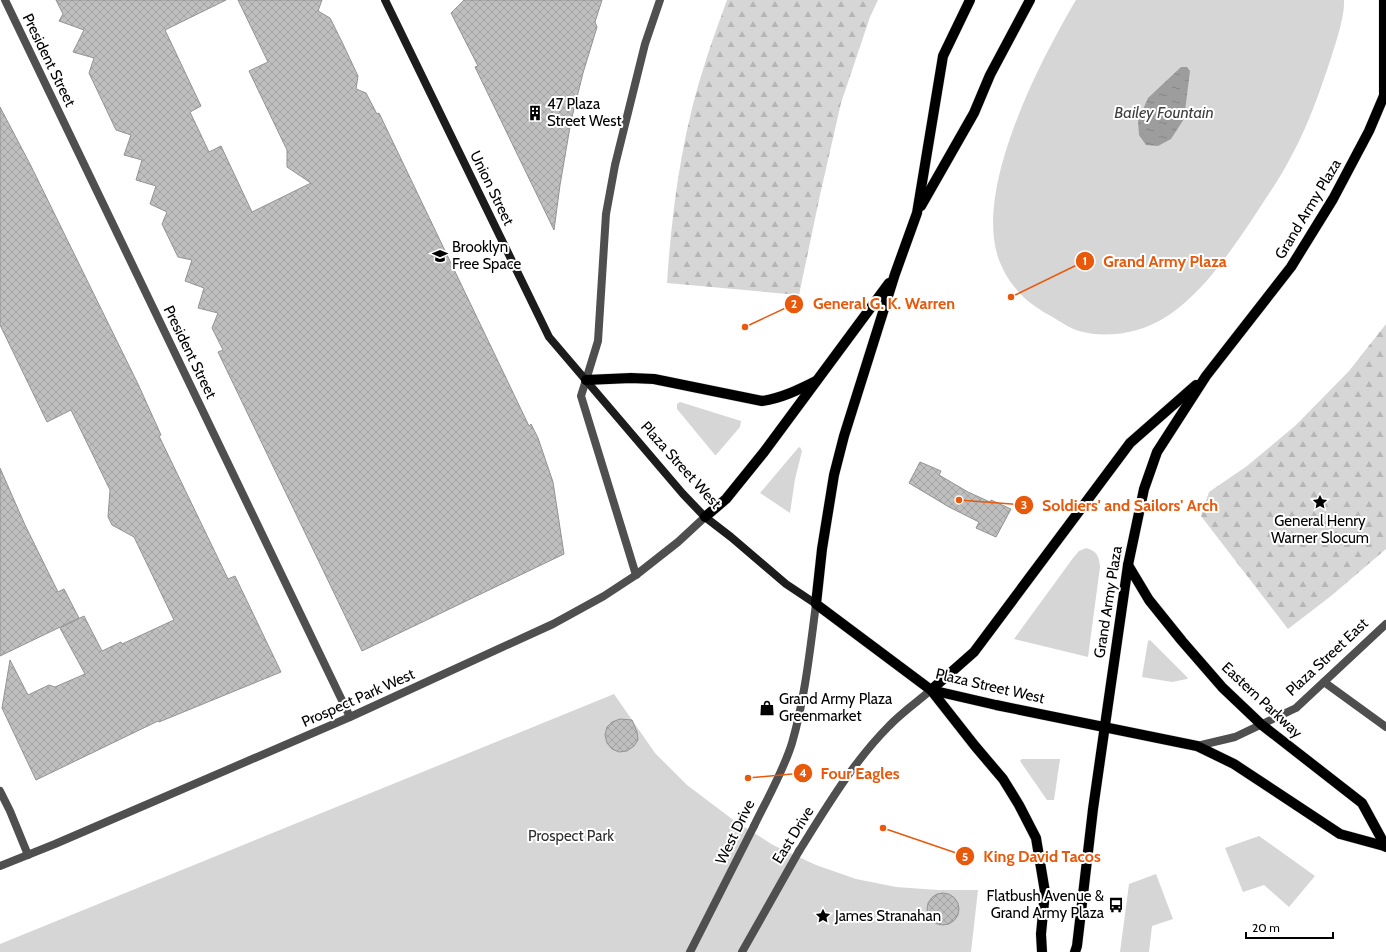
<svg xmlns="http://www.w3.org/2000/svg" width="1386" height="952" viewBox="0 0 1386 952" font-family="Cabin,sans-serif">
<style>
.forest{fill:url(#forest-firs)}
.green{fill:#d6d6d6}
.water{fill:url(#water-ripples)}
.building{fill:url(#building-cross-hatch);stroke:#939393}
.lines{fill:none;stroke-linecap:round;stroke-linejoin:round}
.primary-casing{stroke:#dbdbdb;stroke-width:11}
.service{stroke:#4f4f4f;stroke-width:8}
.pedestrian{stroke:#4f4f4f;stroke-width:8}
.minor{stroke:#4f4f4f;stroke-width:8}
.tertiary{stroke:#4f4f4f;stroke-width:8}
.secondary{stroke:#1c1c1c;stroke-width:8}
.primary{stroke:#000;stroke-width:10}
.labels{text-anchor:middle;stroke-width:4;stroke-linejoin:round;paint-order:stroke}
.street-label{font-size:15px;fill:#000;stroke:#fff}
.poi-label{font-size:15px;fill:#000;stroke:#fff;text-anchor:start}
.park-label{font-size:15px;fill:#2d2d2d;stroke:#fff}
.water-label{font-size:16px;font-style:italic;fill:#3e3e3e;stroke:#fff}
.leader{fill:none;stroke:#e8590c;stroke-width:1.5}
.callout-dot{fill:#e8590c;stroke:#fff;stroke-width:1.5}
.mark-label{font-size:12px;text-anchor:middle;font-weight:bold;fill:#fff}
.callout-label{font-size:16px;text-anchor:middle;font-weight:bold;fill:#e8590c;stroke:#fff;stroke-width:4;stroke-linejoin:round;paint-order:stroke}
</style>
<defs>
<pattern id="forest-firs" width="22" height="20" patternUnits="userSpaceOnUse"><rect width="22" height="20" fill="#d6d6d6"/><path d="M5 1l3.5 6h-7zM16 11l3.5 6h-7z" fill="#b6b6b6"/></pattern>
<pattern id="water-ripples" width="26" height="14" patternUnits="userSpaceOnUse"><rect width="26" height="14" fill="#9d9d9d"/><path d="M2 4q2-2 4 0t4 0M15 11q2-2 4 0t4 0" fill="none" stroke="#858585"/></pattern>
<pattern id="building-cross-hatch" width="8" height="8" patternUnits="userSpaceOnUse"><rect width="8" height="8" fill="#bfbfbf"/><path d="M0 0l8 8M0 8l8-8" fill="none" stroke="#a2a2a2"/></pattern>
</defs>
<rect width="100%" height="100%" fill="#fff"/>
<g class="forest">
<path d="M727,0h151l-8,17 -29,86 -21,92 -21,100 -132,-12c5,-75 15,-151 39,-223 6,-20 14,-40 21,-60z"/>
<polygon points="1386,324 1386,549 1331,596 1288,629 1201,516 1209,492 1247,466 1295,426 1349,371"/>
</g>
<g class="green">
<path d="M1076,0h268c1,16 -8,42 -13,58 -11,33 -22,65 -38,95 -11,22 -25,42 -38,62 -26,39 -63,95 -109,112 -21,8 -45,10 -67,4 -10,-3 -21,-11 -30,-16 -20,-11 -37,-26 -47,-48 -34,-69 38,-206 74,-267z"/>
<polygon points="680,402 741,421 740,427 716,455 715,455 677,409 677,404"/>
<polygon points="800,447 802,451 795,479 790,513 760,493 798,448"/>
<path d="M1086,548c11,3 13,8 14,19l-12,90 -74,-18 59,-81 6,-7z"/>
<polygon points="1150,640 1188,678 1187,679 1172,682 1142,677 1148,641"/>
<polygon points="614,694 655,753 687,785 732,819 773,845 816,865 856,879 896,887 938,890 978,890 971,952 0,952 0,944"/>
<polygon points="1022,759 1060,759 1054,800 1047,800 1020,761"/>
<polygon points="1259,836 1315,876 1289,907 1264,885 1243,892 1225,848"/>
<polygon points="1156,874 1173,919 1152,926 1149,952 1120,952 1129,884"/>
</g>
<polygon class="water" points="1181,67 1187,67 1190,71 1184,119 1171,139 1158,146 1146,145 1139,135 1138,121 1148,98"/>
<g class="building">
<polygon points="56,0 226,0 165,30 201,106 190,112 209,152 221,146 252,212 311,183 287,167 287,150 249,71 268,62 238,0 322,0 318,11 330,18 342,42 358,76 356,89 366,93 377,114 379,113 529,426 531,424 538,438 553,482 564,554 362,651 218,352 223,350 212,328 218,313 198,308 204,288 185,281 192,260 178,257 162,224 167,212 150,204 156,186 136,180 142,160 124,155 131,135 116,130 89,73 94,58 73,52 84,30 59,21 63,14"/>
<polygon points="464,0 602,0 595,22 597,27 583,73 571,121 560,185 554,230 475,67 478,66 451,13"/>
<polygon points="0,107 31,166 138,384 161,435 159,436 228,579 235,576 281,672 159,722 158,721 36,780 2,708 10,660 28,695 49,685 55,687 85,674 60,628 84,616 102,651 121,642 122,644 174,620 134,537 112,525 108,517 110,490 71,410 47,422 0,325"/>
<polygon points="920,462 941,471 939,475 968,492 990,502 991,500 1011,509 996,537 976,528 979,522 949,507 909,483"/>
<polygon points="0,468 25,525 58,592 64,589 79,618 0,656"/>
<polygon points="620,719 632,720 637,732 638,740 634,746 627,751 619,752 612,749 607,743 605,735 607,727 612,722"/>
<circle cx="943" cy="909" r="16"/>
</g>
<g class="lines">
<g class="primary-casing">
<g id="primary">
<polyline points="970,0 943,56 917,213 895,274 844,436 834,475 822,549 816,604 931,690 996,705 1197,746 1234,764 1340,834 1384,846"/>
<polyline points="1384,0 1384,96"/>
<polyline points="921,206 974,113 990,75 1030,0"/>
<path d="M586,380l45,-2 23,1 108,22c20,-3 36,-11 54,-20"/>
<polyline points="705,517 726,499 764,452 889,283"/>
<polyline points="1128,565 1149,600 1182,641 1222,687 1262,725 1362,803 1386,847"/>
<polyline points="931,690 974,652 1130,443 1196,385"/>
<polyline points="931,690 975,746 1003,779 1019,805 1036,838 1045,892 1041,934 1042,952"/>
<polyline points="1075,952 1077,946 1093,809 1128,565 1144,489 1157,452 1206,376 1291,267 1333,199 1369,131 1386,91"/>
</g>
</g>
<g class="service">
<path d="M754,826c13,-27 29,-54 38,-83 13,-45 18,-93 24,-139"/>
<path d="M799,851c27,-43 54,-89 90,-125 12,-13 28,-24 42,-36"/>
</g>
<g class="pedestrian">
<polyline points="690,952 754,826"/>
<polyline points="742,952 799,851"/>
</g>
<g class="minor">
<polyline points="5,0 350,717"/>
<polyline points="586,380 598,341 606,214 615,165 645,44 660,0"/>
<polyline points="1324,682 1386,727"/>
<polyline points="1197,746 1235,737 1296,708 1386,624"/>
<polyline points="0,791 10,811 28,855"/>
</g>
<g class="tertiary">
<polyline points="586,380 581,396 636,575"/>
<polyline points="0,866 55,844 350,717 553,624 604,596 636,575 678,542 705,517"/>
</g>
<polyline class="secondary" points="385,0 549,337 683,494 705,517 731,537 786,584 816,604"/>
<use href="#primary" class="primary"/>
</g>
<defs>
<g id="building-bare" transform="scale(1.2)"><path d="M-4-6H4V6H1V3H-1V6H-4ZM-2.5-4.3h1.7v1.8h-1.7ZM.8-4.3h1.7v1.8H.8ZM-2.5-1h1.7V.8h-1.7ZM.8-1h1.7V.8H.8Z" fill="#000" stroke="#fff" stroke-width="2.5" paint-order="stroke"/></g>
<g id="school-bare" transform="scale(1.2)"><path d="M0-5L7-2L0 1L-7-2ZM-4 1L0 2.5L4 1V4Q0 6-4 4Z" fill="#000" stroke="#fff" stroke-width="2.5" paint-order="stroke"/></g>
<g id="sight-bare" transform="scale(1.2)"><path d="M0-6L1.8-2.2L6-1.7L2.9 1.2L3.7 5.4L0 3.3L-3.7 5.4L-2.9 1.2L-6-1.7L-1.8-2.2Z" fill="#000" stroke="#fff" stroke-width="2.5" paint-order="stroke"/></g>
<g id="shop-bare" transform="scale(1.2)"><path d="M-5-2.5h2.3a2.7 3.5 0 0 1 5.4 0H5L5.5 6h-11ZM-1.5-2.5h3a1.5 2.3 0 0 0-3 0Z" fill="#000" stroke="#fff" stroke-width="2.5" paint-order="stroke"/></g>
<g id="bus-bare" transform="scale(1.2)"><path d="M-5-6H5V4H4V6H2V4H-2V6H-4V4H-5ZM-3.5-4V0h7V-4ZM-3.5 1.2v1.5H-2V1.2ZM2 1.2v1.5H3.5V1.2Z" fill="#000" stroke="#fff" stroke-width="2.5" paint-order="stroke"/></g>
</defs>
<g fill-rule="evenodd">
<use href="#building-bare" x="535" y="113"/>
<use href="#school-bare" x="440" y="256"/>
<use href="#sight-bare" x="1320" y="502"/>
<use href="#shop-bare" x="767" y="708"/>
<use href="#bus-bare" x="1116" y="905"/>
<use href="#sight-bare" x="823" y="916"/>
</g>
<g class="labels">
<g class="street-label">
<text transform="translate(49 60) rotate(64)" y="5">President Street</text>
<text transform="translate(492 188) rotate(64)" y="5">Union Street</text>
<text transform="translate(1308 209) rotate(-59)" y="5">Grand Army Plaza</text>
<text transform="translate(190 352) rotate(64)" y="5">President Street</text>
<text transform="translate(681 465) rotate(48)" y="5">Plaza Street West</text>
<text transform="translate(1108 602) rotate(-81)" y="5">Grand Army Plaza</text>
<text transform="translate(1327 657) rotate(-43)" y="5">Plaza Street East</text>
<text transform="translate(990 686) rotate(13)" y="5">Plaza Street West</text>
<text transform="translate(358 698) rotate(-24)" y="5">Prospect Park West</text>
<text transform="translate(1262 700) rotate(43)" y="5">Eastern Parkway</text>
<text transform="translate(735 832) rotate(-64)" y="5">West Drive</text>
<text transform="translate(793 835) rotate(-58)" y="5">East Drive</text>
</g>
<g class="poi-label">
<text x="547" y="109">47 Plaza<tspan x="547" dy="17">Street West</tspan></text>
<text x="452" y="252">Brooklyn<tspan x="452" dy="17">Free Space</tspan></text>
<text x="1320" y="526" text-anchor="middle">General Henry<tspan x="1320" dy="17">Warner Slocum</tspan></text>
<text x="779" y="704">Grand Army Plaza<tspan x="779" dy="17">Greenmarket</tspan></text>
<text x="1104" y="901" text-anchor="end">Flatbush Avenue &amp;<tspan x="1104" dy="17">Grand Army Plaza</tspan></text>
<text x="835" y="921">James Stranahan</text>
</g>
<g class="park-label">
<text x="571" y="841">Prospect Park</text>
</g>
<g class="water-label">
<text x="1164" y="118">Bailey Fountain</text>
</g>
</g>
<path class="leader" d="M1011 297L1085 261M745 327L794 304M959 500L1024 505M748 778L803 773M883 828L965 856"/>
<g class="callout-dot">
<circle cx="1011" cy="297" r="4"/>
<circle cx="745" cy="327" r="4"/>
<circle cx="959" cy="500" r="4"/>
<circle cx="748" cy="778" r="4"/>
<circle cx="883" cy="828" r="4"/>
<circle cx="1085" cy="261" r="10"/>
<circle cx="794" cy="304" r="10"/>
<circle cx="1024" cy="505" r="10"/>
<circle cx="803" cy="773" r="10"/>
<circle cx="965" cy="856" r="10"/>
</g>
<g class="mark-label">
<text x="1085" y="265">1</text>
<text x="794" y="308">2</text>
<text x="1024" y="509">3</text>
<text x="803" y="777">4</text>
<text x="965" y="861">5</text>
</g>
<g class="callout-label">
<text x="1165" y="267">Grand Army Plaza</text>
<text x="884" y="309">General G. K. Warren</text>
<text x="1130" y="511">Soldiers' and Sailors' Arch</text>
<text x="860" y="779">Four Eagles</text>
<text x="1042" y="862">King David Tacos</text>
</g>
<path d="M1246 932v6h87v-6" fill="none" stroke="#000000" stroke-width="2"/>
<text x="1252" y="932" font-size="12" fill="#000000" stroke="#ffffff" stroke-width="3" paint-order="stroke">20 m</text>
</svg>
